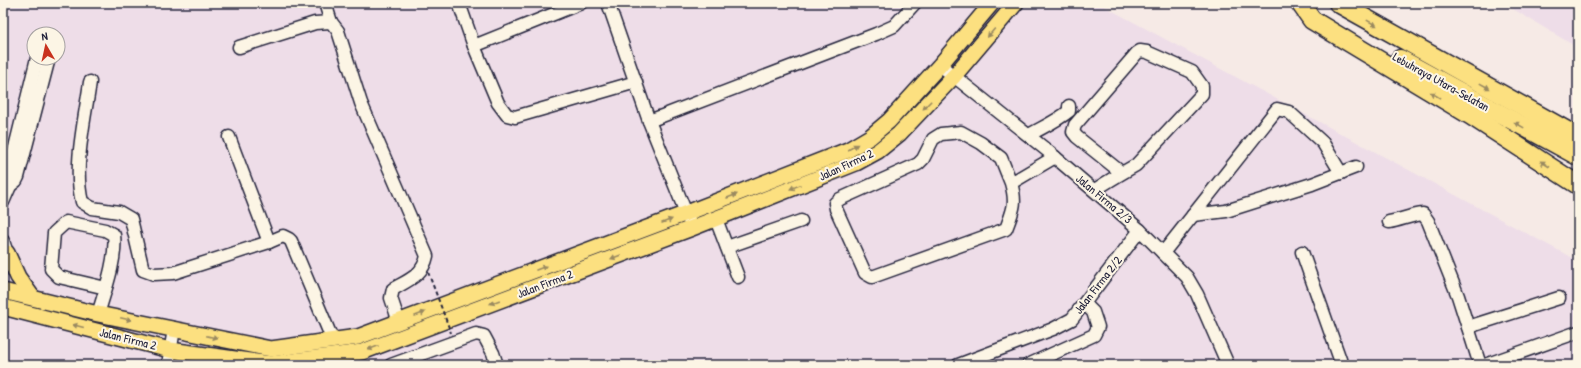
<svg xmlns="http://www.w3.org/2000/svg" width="1581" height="368" viewBox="0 0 1581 368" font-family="'Patrick Hand',sans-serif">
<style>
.built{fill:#eedde8;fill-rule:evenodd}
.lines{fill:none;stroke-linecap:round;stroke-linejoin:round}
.minor-casing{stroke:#22223b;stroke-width:15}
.major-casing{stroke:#22223b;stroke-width:18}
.highway-casing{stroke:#22223b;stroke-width:21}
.minor{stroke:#fcf5e5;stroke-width:12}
.major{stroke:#fce080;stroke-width:15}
.highway{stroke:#fce080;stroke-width:18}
.path-bridge{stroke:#22223b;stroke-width:2;stroke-dasharray:4 3;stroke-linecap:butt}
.oneway{fill:#9a8a61}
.labels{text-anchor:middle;stroke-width:4;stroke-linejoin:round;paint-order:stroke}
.street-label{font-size:12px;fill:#22223b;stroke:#fcf5e5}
</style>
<rect width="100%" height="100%" fill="#f6eae6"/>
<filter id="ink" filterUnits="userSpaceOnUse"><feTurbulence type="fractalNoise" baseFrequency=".025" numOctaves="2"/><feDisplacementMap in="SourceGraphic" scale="8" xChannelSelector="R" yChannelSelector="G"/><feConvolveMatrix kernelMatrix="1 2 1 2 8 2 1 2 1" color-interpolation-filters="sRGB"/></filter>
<g filter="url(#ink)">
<g class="built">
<path d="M3,3h1095l480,258v104h-1575zM34,34h24v24h-24z"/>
<polygon points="1503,3 1578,3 1578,48"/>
</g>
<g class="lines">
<g class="minor-casing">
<g id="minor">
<polyline points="325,3 331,22"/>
<polyline points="459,3 474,46 498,103 507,115 515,117 636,82"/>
<polyline points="608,3 649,121 692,228"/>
<polyline points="474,46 581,3"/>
<path d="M239,47l76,-24 16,-1 7,9 23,72 66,153c-4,19 -18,24 -34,33l-2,9 8,24"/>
<polyline points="940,65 1049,152 1140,230 1187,277 1197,294 1228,365"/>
<path d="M90,82c-5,37 -17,84 -8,120l10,6 27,4 12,7 12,51 11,4 19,-1 96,-31"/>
<polyline points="649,121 876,34 894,26 915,3"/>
<path d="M1029,135c14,-8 28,-14 40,-24v-5"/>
<polyline points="229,137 269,242 283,236 289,239 291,241 333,341"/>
<path d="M1011,183l-10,-25 -20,-15 -20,-11 -20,2 -8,5 -10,20 -5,5 -78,35 -5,4 1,6 29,64 7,4 134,-48c7,-19 11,-25 5,-46l44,-26"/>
<polyline points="10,186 8,176 37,58"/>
<path d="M1095,190c13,-9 27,-17 41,-25l66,-71v-8l-10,-14 -45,-20 -7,-1 -3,2 -62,72 -2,7 4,5 45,36"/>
<polyline points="3,202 10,186 16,181 18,177 49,58"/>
<polyline points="1193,215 1226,211 1312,184 1356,167"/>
<polyline points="716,219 738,277"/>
<path d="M1389,222c12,-2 22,-7 34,-8l5,7 30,75 22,69"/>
<polyline points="3,241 7,253 3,267"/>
<polyline points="727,247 801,221"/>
<polyline points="1302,252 1342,365"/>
<polyline points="1163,253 1277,109 1289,112 1323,143 1341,173"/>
<path d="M98,314c7,-23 19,-56 16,-79l-9,-5 -39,-8 -12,11 -3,36 8,8 47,11"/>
<polyline points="1468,327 1559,298"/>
<polyline points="168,365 174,329"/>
<polyline points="391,365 476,334 484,336 493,353 497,365"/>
<polyline points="958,365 1053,329 1072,319 1140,230"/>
<polyline points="1028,365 1094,335 1098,327 1093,312 1085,304"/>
<polyline points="1485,365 1578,332"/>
</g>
</g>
<g class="major-casing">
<g id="major">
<polyline points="7,253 18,277 33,298"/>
<polyline points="3,291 98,314 271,349 358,337 687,213 848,150 870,137 889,121 940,65 992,3"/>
<polyline points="3,307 170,350 271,364 362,352 692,228 856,163 878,151 899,134 954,76 1016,3"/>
</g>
</g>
<g class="highway-casing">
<g id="highway">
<polyline points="1300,3 1312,20 1470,115 1578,185"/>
<polyline points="1338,3 1578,137"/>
<polyline points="1400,59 1578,156"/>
</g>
</g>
<use href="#minor" class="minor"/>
<use href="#major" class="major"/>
<use href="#highway" class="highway"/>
<polyline class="path-bridge" points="428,272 451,333"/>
</g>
<defs><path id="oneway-solid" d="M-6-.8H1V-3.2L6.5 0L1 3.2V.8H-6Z"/></defs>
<g class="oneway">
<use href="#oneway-solid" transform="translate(1372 23) rotate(29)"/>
<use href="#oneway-solid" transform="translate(991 33) rotate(130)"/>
<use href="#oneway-solid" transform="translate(1485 86) rotate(29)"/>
<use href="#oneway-solid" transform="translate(1435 95) rotate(-149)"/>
<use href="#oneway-solid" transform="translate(927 105) rotate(134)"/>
<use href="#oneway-solid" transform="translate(1519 125) rotate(-151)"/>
<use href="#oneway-solid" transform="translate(853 147) rotate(-31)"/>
<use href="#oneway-solid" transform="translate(1545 164) rotate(-147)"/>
<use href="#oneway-solid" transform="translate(795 187) rotate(158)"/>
<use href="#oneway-solid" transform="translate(732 196) rotate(-21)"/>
<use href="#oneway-solid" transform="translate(667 221) rotate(-21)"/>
<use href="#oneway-solid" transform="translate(616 257) rotate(159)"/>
<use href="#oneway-solid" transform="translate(541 268) rotate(-21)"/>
<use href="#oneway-solid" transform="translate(495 302) rotate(159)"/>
<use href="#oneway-solid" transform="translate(420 314) rotate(-21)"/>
<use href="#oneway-solid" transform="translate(126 319) rotate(12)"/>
<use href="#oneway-solid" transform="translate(78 326) rotate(-166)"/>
<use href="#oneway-solid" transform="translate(212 337) rotate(12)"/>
<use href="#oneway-solid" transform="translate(373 348) rotate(159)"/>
</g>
</g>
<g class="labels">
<g class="street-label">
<text transform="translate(1441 82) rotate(29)" y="4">Lebuhraya Utara–Selatan</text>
<text transform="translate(846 165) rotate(-25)" y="4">Jalan Firma 2</text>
<text transform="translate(1104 199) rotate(40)" y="4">Jalan Firma 2/3</text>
<text transform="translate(545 284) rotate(-21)" y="4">Jalan Firma 2</text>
<text transform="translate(1098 285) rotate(-52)" y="4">Jalan Firma 2/2</text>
<text transform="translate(128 339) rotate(14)" y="4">Jalan Firma 2</text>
</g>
</g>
<rect width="1581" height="368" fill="none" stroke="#fcf5e5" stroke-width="16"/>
<rect x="8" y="8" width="1565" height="352" fill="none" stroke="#22223b" stroke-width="1.5" filter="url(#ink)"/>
<g transform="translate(46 46) rotate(351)"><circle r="19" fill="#fcf5e5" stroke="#a5a1a1"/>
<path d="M0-3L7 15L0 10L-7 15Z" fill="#c8321e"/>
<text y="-6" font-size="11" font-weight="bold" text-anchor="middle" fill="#22223b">N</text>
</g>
</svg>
